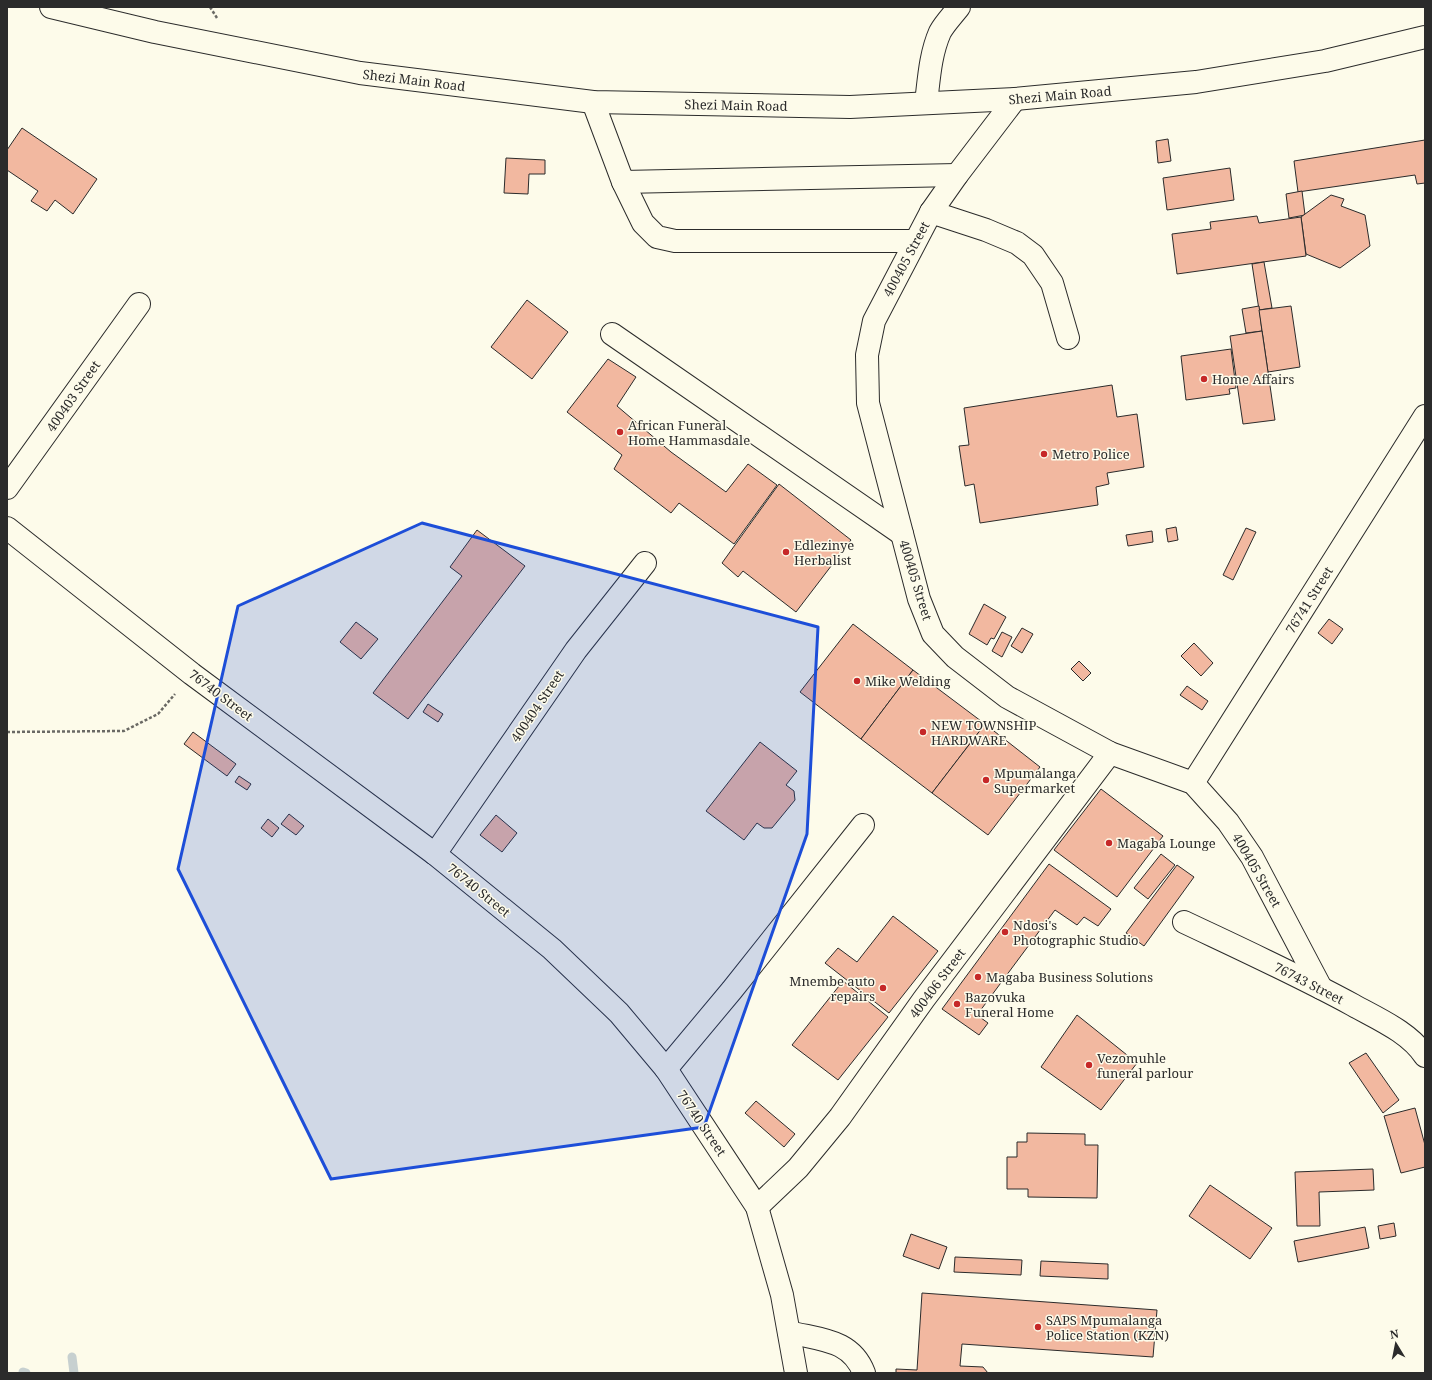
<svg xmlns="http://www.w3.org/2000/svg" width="1432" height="1380" viewBox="0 0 1432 1380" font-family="'Noto Serif',serif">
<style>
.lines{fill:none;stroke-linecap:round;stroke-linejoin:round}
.stream{stroke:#c7d0d0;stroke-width:9}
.building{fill:#f2b8a0;stroke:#2b2b2b}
.minor-casing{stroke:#2b2b2b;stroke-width:24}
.path{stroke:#6a6964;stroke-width:2.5;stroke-dasharray:3 2;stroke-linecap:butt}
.minor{stroke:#fdfbea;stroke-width:22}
.marked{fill:#1d4ed8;fill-opacity:0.2;stroke:#1d4ed8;stroke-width:3;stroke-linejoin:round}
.poi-dot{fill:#c62828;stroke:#fdfbea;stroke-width:1.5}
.labels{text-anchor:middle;stroke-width:3;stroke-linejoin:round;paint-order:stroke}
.street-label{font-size:13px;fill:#2b2b2b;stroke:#fdfbea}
.poi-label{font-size:13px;fill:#2b2b2b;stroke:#fdfbea;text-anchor:start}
</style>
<rect width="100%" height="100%" fill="#fdfbea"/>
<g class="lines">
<g class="stream">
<polyline points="72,1357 74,1373"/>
<polyline points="23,1372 26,1373"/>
</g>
</g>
<g class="building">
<polygon points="22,128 97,179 73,214 55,200 47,211 31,201 38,191 7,170 7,150"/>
<polygon points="1168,139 1171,161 1158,163 1156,141"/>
<polygon points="1425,140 1425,183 1417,184 1415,175 1298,192 1294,161"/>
<polygon points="506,158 545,160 545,174 529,174 528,194 504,193"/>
<polygon points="1230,168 1234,200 1167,210 1163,178"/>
<polygon points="1302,191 1305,215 1289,218 1286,194"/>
<polygon points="1331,195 1344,199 1341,206 1365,215 1370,246 1340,268 1306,254 1301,217"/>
<polygon points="1257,216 1259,223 1301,217 1306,256 1177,274 1172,234 1211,229 1210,222"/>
<polygon points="1264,262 1272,308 1259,310 1252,264"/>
<polygon points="527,300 568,332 532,379 491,347"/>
<polygon points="1259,306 1262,331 1246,333 1242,309"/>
<polygon points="1291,306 1300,367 1268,372 1259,310"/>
<polygon points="1262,331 1275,420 1243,424 1230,336"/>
<polygon points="1231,349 1236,388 1229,389 1230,394 1186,400 1181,356"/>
<polygon points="608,359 636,377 617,406 671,452 726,492 748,464 777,485 734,544 679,503 671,513 614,469 622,455 567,412"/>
<polygon points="1112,385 1117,417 1137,414 1144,467 1107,473 1109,484 1096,487 1098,505 980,523 974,484 965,486 959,446 969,445 964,408"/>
<polygon points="779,484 851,540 796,612 743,571 738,577 722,563"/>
<polygon points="1176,527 1178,540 1168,542 1166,529"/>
<polygon points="1246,528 1256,532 1233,580 1223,575"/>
<polygon points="477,530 525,566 408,719 373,693 462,576 450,567"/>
<polygon points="1152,531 1153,542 1128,546 1126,535"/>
<polygon points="984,604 1006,617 994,639 991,638 987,645 969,634"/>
<polygon points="1329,619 1343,629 1332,644 1318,633"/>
<polygon points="356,622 378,639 361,659 340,642"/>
<polygon points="853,624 913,670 861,739 800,692"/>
<polygon points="1022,628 1033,634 1022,653 1011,646"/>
<polygon points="1002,632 1012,637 1002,657 992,651"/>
<polygon points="1194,643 1213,663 1201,676 1181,656"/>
<polygon points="1079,661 1091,673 1083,681 1071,669"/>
<polygon points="913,670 985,724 932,793 861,739"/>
<polygon points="1187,686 1208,701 1202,710 1180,695"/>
<polygon points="428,704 443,714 438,722 423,712"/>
<polygon points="985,724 1040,767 988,835 932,793"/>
<polygon points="193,732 236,764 227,776 184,744"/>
<polygon points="760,742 797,771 786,785 794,791 795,800 772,828 764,828 757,823 744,840 706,811"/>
<polygon points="239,776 251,784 247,790 235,782"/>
<polygon points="1101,789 1163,836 1117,897 1054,850"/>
<polygon points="289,814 304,826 296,835 281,824"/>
<polygon points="496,815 517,833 502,852 480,835"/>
<polygon points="268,819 279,828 272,837 261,828"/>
<polygon points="1161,854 1175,865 1148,899 1134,888"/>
<polygon points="1049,864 1111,909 1098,926 1084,917 1077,925 1055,910 977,1015 988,1023 979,1035 942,1009"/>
<polygon points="1177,865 1194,877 1144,946 1126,933"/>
<polygon points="893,916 938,951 889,1013 825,963 838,948 857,962"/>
<polygon points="843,981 888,1017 838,1080 792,1045"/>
<polygon points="1077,1015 1137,1063 1101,1110 1041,1067"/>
<polygon points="1366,1053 1399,1100 1383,1113 1349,1063"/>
<polygon points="756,1101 795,1134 784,1147 745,1113"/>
<polygon points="1415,1108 1425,1145 1425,1167 1401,1173 1384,1116"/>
<polygon points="1027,1133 1085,1134 1085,1145 1098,1145 1097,1198 1028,1197 1028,1189 1007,1189 1007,1157 1017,1157 1017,1142 1027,1142"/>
<polygon points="1373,1169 1374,1190 1319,1192 1320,1226 1297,1226 1295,1172"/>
<polygon points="1210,1185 1272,1228 1250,1259 1189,1216"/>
<polygon points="1394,1223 1396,1236 1380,1239 1378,1226"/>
<polygon points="1365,1227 1369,1248 1298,1262 1294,1241"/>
<polygon points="911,1234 947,1247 939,1269 903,1256"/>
<polygon points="955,1257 1022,1260 1021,1275 954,1272"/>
<polygon points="1041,1261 1108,1264 1108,1279 1040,1276"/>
<polygon points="922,1293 1157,1310 1153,1357 962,1344 960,1366 983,1367 988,1373 896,1373 896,1369 917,1370"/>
</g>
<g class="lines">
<g class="minor-casing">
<g id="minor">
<polyline points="51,7 155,32 360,73 593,102 850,107 1015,99 1196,82 1325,61 1425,37"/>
<polyline points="1015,99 957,175 931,212 874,321 867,355 868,403 919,599 933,634 955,657 1007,697 1110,753 1193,783 1228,822 1252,857 1321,988"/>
<polyline points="593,102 623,182 957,175"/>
<path d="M926,103c3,-24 4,-48 14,-71 5,-9 13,-17 19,-25"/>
<polyline points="623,182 643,223 657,237 675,241 914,241"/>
<polyline points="931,212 986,230 1017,243 1033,255 1052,283 1068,338"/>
<polyline points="612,334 902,534"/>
<polyline points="7,488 139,304"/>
<polyline points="7,528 192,674 435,854 552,949 619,1013 666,1069 757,1207 782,1295 796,1373"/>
<polyline points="1193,783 1425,416"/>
<polyline points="435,854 576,650 645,563"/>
<path d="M1184,922c57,27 114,53 169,83 25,14 56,27 72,51"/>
<polyline points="666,1069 732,990 863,825"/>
<polyline points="757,1207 798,1168 840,1117 924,999 1110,753"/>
<path d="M789,1332c31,8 62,7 75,41"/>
</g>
</g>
<g class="path">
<polyline points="210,7 217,18"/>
<polyline points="7,732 124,731 158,714 175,694"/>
</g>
<use href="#minor" class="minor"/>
</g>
<path class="marked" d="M422,523l396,104 -11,207 -103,293 -373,52 -153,-310 60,-263z"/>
<g class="poi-dot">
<circle cx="1204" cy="379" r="4"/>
<circle cx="620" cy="432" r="4"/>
<circle cx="1044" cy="454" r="4"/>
<circle cx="786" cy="552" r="4"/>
<circle cx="857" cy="681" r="4"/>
<circle cx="923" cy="732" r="4"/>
<circle cx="986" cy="780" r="4"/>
<circle cx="1109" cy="843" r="4"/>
<circle cx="1005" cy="932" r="4"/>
<circle cx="978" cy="977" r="4"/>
<circle cx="883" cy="988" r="4"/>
<circle cx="957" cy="1004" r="4"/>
<circle cx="1089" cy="1065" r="4"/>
<circle cx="1038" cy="1327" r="4"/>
</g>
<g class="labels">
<g class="street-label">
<text transform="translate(414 80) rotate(7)" y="5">Shezi Main Road</text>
<text transform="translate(1060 95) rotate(-5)" y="5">Shezi Main Road</text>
<text transform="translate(736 105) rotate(1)" y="5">Shezi Main Road</text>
<text transform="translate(906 259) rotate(-62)" y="5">400405 Street</text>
<text transform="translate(73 396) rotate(-55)" y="5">400403 Street</text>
<text transform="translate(916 580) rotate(73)" y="5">400405 Street</text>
<text transform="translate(1309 600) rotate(-58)" y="5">76741 Street</text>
<text transform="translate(221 695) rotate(37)" y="5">76740 Street</text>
<text transform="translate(537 706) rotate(-56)" y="5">400404 Street</text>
<text transform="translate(1257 870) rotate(60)" y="5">400405 Street</text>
<text transform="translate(479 890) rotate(39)" y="5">76740 Street</text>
<text transform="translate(937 983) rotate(-53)" y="5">400406 Street</text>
<text transform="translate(1309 983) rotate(27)" y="5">76743 Street</text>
<text transform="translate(702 1123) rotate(56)" y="5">76740 Street</text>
</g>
<g class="poi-label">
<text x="1212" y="384">Home Affairs</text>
<text x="628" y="430">African Funeral<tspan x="628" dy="15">Home Hammasdale</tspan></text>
<text x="1052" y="459">Metro Police</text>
<text x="794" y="550">Edlezinye<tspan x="794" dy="15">Herbalist</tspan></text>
<text x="865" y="686">Mike Welding</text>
<text x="931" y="730">NEW TOWNSHIP<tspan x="931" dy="15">HARDWARE</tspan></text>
<text x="994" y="778">Mpumalanga<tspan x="994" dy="15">Supermarket</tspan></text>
<text x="1117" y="848">Magaba Lounge</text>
<text x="1013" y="930">Ndosi's<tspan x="1013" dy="15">Photographic Studio</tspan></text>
<text x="986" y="982">Magaba Business Solutions</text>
<text x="875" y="986" text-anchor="end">Mnembe auto<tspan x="875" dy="15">repairs</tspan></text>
<text x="965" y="1002">Bazovuka<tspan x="965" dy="15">Funeral Home</tspan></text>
<text x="1097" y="1063">Vezomuhle<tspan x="1097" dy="15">funeral parlour</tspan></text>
<text x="1046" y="1325">SAPS Mpumalanga<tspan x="1046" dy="15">Police Station (KZN)</tspan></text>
</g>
</g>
<rect width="1432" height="1380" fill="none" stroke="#2b2b2b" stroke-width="16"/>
<g transform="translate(1396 1344) rotate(350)" stroke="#fdfbea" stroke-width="3" paint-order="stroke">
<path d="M0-3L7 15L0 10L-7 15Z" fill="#2b2b2b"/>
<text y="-6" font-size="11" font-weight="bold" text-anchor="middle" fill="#2b2b2b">N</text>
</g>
</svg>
